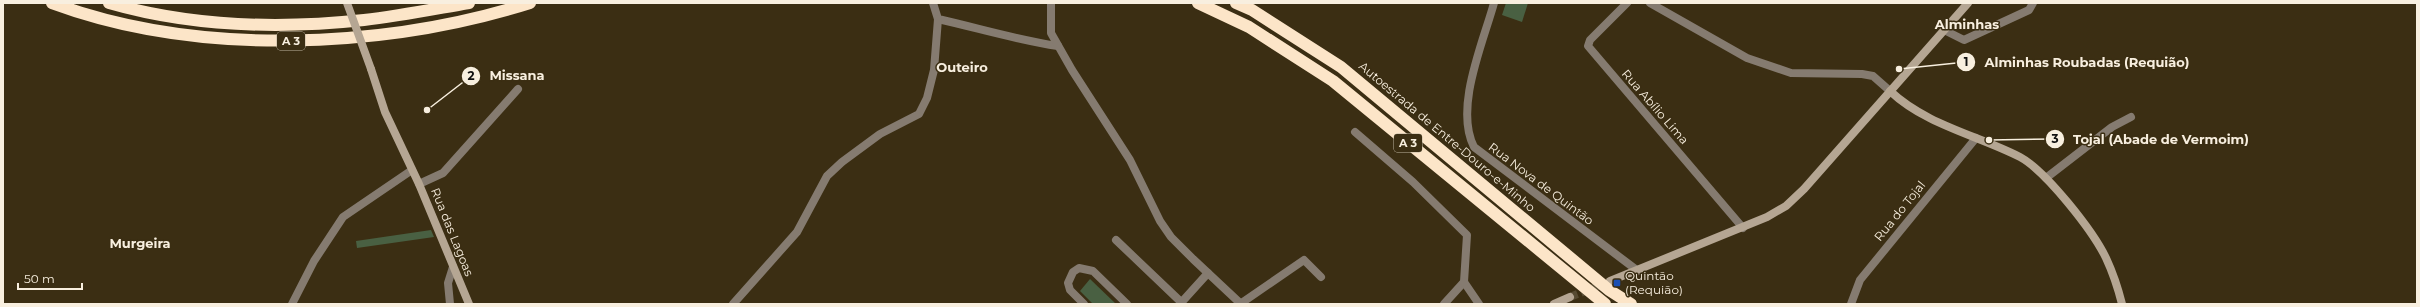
<svg xmlns="http://www.w3.org/2000/svg" width="2420" height="307" viewBox="0 0 2420 307" font-family="Montserrat,sans-serif">
<style>
.green{fill:#496042}
.lines{fill:none;stroke-linecap:round;stroke-linejoin:round}
.secondary-tunnel{stroke:#574b32;stroke-width:8;stroke-dasharray:8 4;stroke-linecap:butt}
.street{stroke:#857b70;stroke-width:8}
.secondary{stroke:#b5a693;stroke-width:8}
.highway{stroke:#fce5c8;stroke-width:12}
.secondary-bridge{stroke:#b5a693;stroke-width:8}
.transit-dot{fill:#1a4fb4;stroke:#3b2e13;stroke-width:1.5}
.labels{text-anchor:middle;stroke-width:3;stroke-linejoin:round;paint-order:stroke}
.shield{fill:#3b2e13;stroke:#bfb5a2;stroke-width:1}
.shield-label{font-size:11px;font-weight:bold;fill:#f8efdf}
.street-label{font-size:12px;fill:#f8efdf;stroke:#3b2e13}
.poi-label{font-size:12px;fill:#f8efdf;stroke:#3b2e13;text-anchor:start}
.neighbourhood-label{font-size:13px;font-weight:bold;fill:#f8efdf;stroke:#3b2e13}
.leader{fill:none;stroke:#f8efdf;stroke-width:1.5}
.callout-dot{fill:#f8efdf;stroke:#3b2e13;stroke-width:1.5}
.mark-label{font-size:12px;text-anchor:middle;font-weight:bold;fill:#111}
.callout-label{font-size:13px;text-anchor:middle;font-weight:bold;fill:#f8efdf;stroke:#3b2e13;stroke-width:3;stroke-linejoin:round;paint-order:stroke}
</style>
<rect width="100%" height="100%" fill="#3b2e13"/>
<g class="green">
<polygon points="1506,3 1528,3 1522,22 1502,15"/>
<polygon points="431,230 434,237 357,248 356,241"/>
<polygon points="1090,279 1116,304 1093,304 1080,291"/>
</g>
<g class="lines">
<polyline class="secondary-tunnel" points="1570,297 1606,283"/>
<g class="street">
<path d="M933,3l5,16c40,9 79,21 120,27"/>
<polyline points="1051,3 1051,33 1072,70 1130,160 1160,221 1171,237 1193,259 1241,304"/>
<path d="M1494,3c-11,40 -40,105 -20,144l164,124"/>
<polyline points="1627,3 1590,40 1588,46 1743,228"/>
<polyline points="1650,3 1747,58 1791,73 1862,74 1873,76 1890,91"/>
<polyline points="1944,30 1964,40 2029,10 2033,3"/>
<polyline points="1355,132 1413,182 1467,235 1464,282 1444,304"/>
<polyline points="2046,178 2112,127 2131,117"/>
<polyline points="419,184 443,173 518,89"/>
<polyline points="1116,240 1181,302"/>
<polyline points="1464,282 1479,304"/>
<polyline points="292,304 314,261 343,217 412,170"/>
<polyline points="450,304 448,283 453,267"/>
<polyline points="733,304 797,232 827,176 842,162 880,134 919,114 927,98 934,70 938,19"/>
<polyline points="1084,304 1070,290 1068,283 1073,272 1079,268 1093,271 1127,304"/>
<polyline points="1180,304 1208,273"/>
<polyline points="1240,304 1304,260 1321,277"/>
<polyline points="1851,304 1860,280 1976,138"/>
</g>
<g class="secondary">
<polyline points="371,69 385,112 419,184 469,304"/>
<path d="M1890,91c36,34 87,44 130,66 26,14 73,74 86,101 7,15 12,30 16,46"/>
<polyline points="1610,281 1767,217 1786,206 1804,189 1968,3"/>
<polyline points="1554,304 1570,297"/>
</g>
<g class="highway">
<path d="M52,3c146,54 332,46 478,0"/>
<path d="M109,3c83,24 170,26 255,17 35,-4 70,-11 105,-17"/>
<polyline points="1198,3 1249,27 1333,81 1605,304"/>
<polyline points="1236,3 1252,10 1341,67 1609,290 1631,304"/>
</g>
<polyline class="secondary-bridge" points="347,3 371,69"/>
</g>
<rect class="transit-dot" x="1613" y="279" width="8" height="8" rx="2"/>
<g class="labels">
<g class="shield">
<rect x="277" y="32" width="28" height="18" rx="3"/>
<rect x="1394" y="134" width="28" height="18" rx="3"/>
</g>
<g class="shield-label">
<text x="291" y="45">A 3</text>
<text x="1408" y="147">A 3</text>
</g>
<g class="street-label">
<text transform="translate(1655 107) rotate(49)" y="4">Rua Abílio Lima</text>
<text transform="translate(1447 137) rotate(40)" y="4">Autoestrada de Entre-Douro-e-Minho</text>
<text transform="translate(1541 184) rotate(37)" y="4">Rua Nova de Quintão</text>
<text transform="translate(1900 211) rotate(-51)" y="4">Rua do Tojal</text>
<text transform="translate(452 232) rotate(68)" y="4">Rua das Lagoas</text>
</g>
<g class="poi-label">
<text x="1625" y="280">Quintão<tspan x="1625" dy="14">(Requião)</tspan></text>
</g>
<g class="neighbourhood-label">
<text x="1967" y="29">Alminhas</text>
<text x="962" y="72">Outeiro</text>
<text x="140" y="248">Murgeira</text>
</g>
</g>
<path class="leader" d="M1899 69L1966 62M427 110L471 76M1989 140L2055 139"/>
<g class="callout-dot">
<circle cx="1899" cy="69" r="4"/>
<circle cx="427" cy="110" r="4"/>
<circle cx="1989" cy="140" r="4"/>
<circle cx="1966" cy="62" r="10"/>
<circle cx="471" cy="76" r="10"/>
<circle cx="2055" cy="139" r="10"/>
</g>
<g class="mark-label">
<text x="1966" y="66">1</text>
<text x="471" y="80">2</text>
<text x="2055" y="143">3</text>
</g>
<g class="callout-label">
<text x="2087" y="67">Alminhas Roubadas (Requião)</text>
<text x="517" y="80">Missana</text>
<text x="2161" y="144">Tojal (Abade de Vermoim)</text>
</g>
<rect width="2420" height="307" fill="none" stroke="#f8efdf" stroke-width="8"/>
<path d="M18 283v6h64v-6" fill="none" stroke="#f8efdf" stroke-width="2"/>
<text x="24" y="283" font-size="12" fill="#f8efdf" stroke="#3b2e13" stroke-width="3" paint-order="stroke">50 m</text>
</svg>
